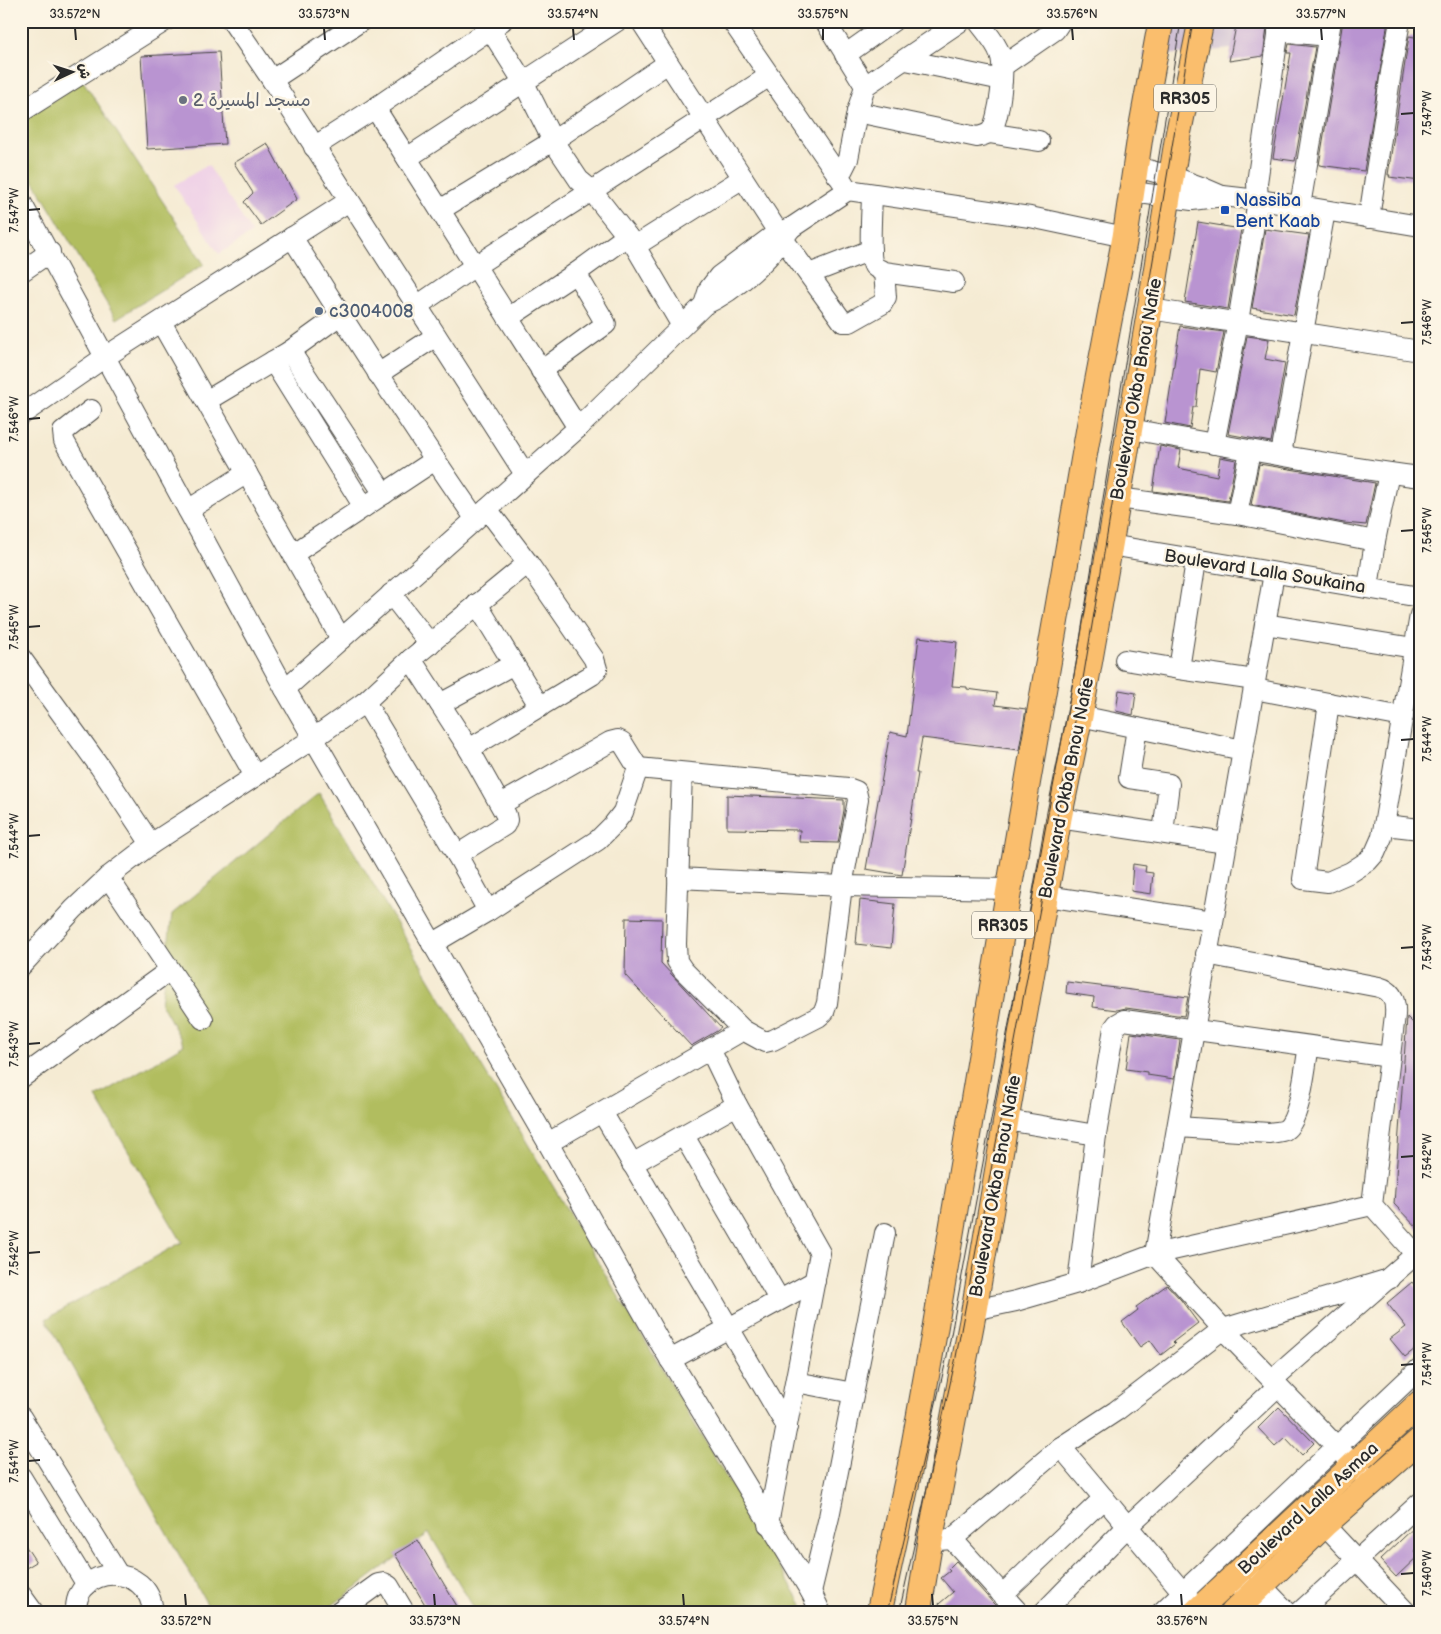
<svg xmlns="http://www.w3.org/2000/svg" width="1441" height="1634" viewBox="0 0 1441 1634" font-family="'Balsamiq Sans','Playpen Sans Arabic',sans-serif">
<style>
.built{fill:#efd0e7}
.industrial{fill:#cdbed3}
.green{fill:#b1bd5f;stroke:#6e7445}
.building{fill:#b994d1}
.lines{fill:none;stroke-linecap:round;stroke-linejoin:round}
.minor-casing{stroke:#494844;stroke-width:22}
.major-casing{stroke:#494844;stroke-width:27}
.minor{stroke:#fff;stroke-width:20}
.major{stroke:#fabe6d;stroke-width:25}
.tram{stroke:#2b2b2b;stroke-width:1}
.ticks{fill:none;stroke:#2b2b2b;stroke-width:2}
.worship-dot{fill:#6b7280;stroke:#fcf5e5;stroke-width:2}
.transit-dot{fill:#1a4fb4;stroke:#fcf5e5;stroke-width:2}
.service-dot{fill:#5c6f8a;stroke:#fcf5e5;stroke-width:2}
.labels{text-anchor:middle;stroke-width:5;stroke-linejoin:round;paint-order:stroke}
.shield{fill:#fcf5e5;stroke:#6a6863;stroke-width:1}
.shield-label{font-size:16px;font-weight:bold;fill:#2b2b2b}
.worship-label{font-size:18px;fill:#5b616d;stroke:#fcf5e5;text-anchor:start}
.transit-label{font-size:18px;fill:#164399;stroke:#fcf5e5;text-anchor:start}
.service-label{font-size:18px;fill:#4e5e75;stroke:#fcf5e5;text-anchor:start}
.street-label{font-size:18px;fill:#2b2b2b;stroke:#fcf5e5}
.neatline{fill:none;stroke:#2b2b2b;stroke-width:2}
.ticks-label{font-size:12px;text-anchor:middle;fill:#2b2b2b}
</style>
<rect width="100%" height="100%" fill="#fcf5e5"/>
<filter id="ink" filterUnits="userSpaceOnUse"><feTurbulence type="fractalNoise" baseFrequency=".02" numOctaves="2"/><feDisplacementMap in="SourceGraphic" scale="10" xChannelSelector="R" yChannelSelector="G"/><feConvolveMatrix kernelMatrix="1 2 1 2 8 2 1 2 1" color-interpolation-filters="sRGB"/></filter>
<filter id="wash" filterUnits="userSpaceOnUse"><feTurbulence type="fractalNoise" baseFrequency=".0096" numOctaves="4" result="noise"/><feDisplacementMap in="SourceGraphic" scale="20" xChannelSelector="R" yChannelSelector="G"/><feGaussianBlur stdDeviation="1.12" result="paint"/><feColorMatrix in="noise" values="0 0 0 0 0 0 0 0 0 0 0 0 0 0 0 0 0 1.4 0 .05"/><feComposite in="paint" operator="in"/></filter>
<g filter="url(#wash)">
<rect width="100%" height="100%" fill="#f5ebd3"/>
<polygon class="built" points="208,165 252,233 219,254 174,185"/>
<polygon class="industrial" points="1152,21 1290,21 1264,46 1143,57"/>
<g class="green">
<polygon points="83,81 204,264 116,319 21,160 21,121"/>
<polygon points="319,793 807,1613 477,1613 429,1533 322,1613 212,1613 46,1319 182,1242 96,1097 184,1045 161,1003 172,914"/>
</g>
<g id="blocks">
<g class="building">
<polygon points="1237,21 1268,21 1263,56 1229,61"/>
<polygon points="1343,21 1388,21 1364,171 1319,165"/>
<polygon points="1409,36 1420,38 1420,181 1389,177 1390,175 1388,175"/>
<polygon points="1289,44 1315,47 1295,161 1273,158 1291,53 1287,53"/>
<polygon points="219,52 225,144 147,149 141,56"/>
<polygon points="267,143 297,199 261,225 244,202 253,193 234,163"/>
<polygon points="1198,222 1241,229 1228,309 1185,302"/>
<polygon points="1265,229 1309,235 1294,315 1252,308"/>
<polygon points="1180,326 1224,332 1216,372 1200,369 1196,407 1193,407 1190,428 1165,423"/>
<polygon points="1247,336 1269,339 1265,359 1285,363 1271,442 1228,434"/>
<polygon points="1160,446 1181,450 1178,468 1217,476 1220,457 1236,460 1228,501 1153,491"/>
<polygon points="1259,464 1375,483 1366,525 1344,523 1251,505"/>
<polygon points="919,637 957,642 952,686 967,687 967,689 997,693 995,705 1026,709 1019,750 922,738 916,773 918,773 902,875 866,869 890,732 907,736"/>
<polygon points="1119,690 1136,693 1133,715 1116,711"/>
<polygon points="727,795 844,800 844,810 838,843 799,842 800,830 727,829"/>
<polygon points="1133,864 1146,866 1145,872 1153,873 1151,894 1131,891"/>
<polygon points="860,900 895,904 891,948 856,944"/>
<polygon points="626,918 662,919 661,963 721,1028 717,1031 691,1046 625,975"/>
<polygon points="1067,982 1188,997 1184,1016 1126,1008 1117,1010 1093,1007 1094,997 1066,993"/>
<polygon points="1407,1017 1420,1030 1420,1231 1394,1204"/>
<polygon points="1131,1033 1180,1040 1174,1079 1147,1075 1147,1072 1126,1069"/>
<polygon points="1412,1282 1420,1292 1420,1345 1405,1357 1390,1339 1406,1327 1387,1303"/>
<polygon points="1167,1285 1181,1300 1198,1323 1173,1342 1175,1344 1161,1355 1150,1340 1140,1347 1122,1322 1138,1310 1136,1307"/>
<polygon points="1279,1407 1314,1443 1302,1455 1285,1437 1275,1446 1258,1428"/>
<polygon points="1420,1522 1420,1546 1414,1552 1418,1556 1396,1577 1380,1560"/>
<polygon points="21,1539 36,1562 21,1571"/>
<polygon points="418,1540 461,1613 430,1613 395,1554"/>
<polygon points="956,1561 993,1603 1003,1613 933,1613 933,1609 953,1592 941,1578 950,1571 948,1569"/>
</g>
</g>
</g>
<g filter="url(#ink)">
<use href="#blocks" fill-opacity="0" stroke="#494844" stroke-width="1"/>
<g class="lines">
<g class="minor-casing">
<g id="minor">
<polyline points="232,21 272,80 525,474"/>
<polyline points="485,21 524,83 553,141 579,180 591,190 635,246 682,326"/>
<polyline points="641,21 778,232 843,322 850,322 882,304 886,297 884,272"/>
<polyline points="732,21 844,184"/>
<polyline points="825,21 865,86"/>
<polyline points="1278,31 1328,36"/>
<polyline points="845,55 893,21"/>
<polyline points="906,60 1002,80"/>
<polyline points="1003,66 1055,30 1061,21"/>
<polyline points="272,80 361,21"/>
<polyline points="375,108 578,428"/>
<polyline points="21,112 165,21"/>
<path d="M857,112l120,25c5,-1 10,-2 14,-6 8,-11 15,-64 9,-77 -4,-12 -15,-23 -22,-33"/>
<polyline points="989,133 1039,141"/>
<polyline points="314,147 375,108 502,21"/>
<polyline points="407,158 617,21"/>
<path d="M1136,167c30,7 58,16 86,29"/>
<polyline points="837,175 843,169 848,159 857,112 865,86 961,21"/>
<polyline points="1132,192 1192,200 1223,196 1258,200 1300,206 1420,226"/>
<path d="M872,194c0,13 -4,63 2,72 3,3 7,4 10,6l70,10"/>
<polyline points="21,202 285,689 548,1143 659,1341 811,1592 821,1613"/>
<polyline points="1300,206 1331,21"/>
<polyline points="440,210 553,141 668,63"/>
<polyline points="1369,218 1391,72 1400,21"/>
<path d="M292,237c59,95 119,189 183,281"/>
<polyline points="635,246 743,178"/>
<polyline points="21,272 50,252"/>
<polyline points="809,274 871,250"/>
<polyline points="704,305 709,289 719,276 778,232 791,228 848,190 1030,217 1125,237"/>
<polyline points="417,306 475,266 768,77"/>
<polyline points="1150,309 1420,351"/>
<polyline points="508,318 576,273 627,236"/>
<polyline points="161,322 341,639"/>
<polyline points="290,351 384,494"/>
<polyline points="273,361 364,507"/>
<polyline points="541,371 606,324 576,273"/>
<polyline points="378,374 436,336"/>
<polyline points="206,401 290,351 340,315"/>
<polyline points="91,410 63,432 64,441 255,776"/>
<polyline points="21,415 105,357 349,201"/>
<path d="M1130,429c96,17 193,35 290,48"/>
<polyline points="1214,444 1238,322 1258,200 1257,183 1280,21"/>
<polyline points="1281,454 1325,211"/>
<polyline points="1118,498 1237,514 1375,541"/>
<polyline points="188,510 247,473"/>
<polyline points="1237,514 1250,451"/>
<polyline points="1110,545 1420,597"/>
<polyline points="293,554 435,460"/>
<polyline points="1196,561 1179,669 1255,680"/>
<polyline points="1274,573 1155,1254 1223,1329 1364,1475"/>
<polyline points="1368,588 1375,541 1389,473"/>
<polyline points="391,594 430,644"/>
<polyline points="477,604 540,707"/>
<polyline points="1265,624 1414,648"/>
<polyline points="21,658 100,767 151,844"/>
<polyline points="411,659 469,749 506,815 507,820 505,825 457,855"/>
<polyline points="1125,660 1179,669"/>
<path d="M285,689l293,-261 126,-123c33,-15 67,-47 87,-77"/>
<polyline points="1254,689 1403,717"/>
<polyline points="365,702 457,855 488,911"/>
<polyline points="1329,703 1303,879 1328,882 1351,872 1368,861 1375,853 1382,837 1420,615"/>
<polyline points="440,704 514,664"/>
<polyline points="1080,716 1243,750"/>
<polyline points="1137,728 1129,778 1169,784 1163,833"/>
<polyline points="469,749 592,675 597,669 594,659 528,563 487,509"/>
<polyline points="638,768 848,788 856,791 858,800 842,886 827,1003 824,1012 818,1017 773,1040 765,1042 743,1030 683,970 677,961 676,944 682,773"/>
<polyline points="501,804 610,742 618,740 622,742 638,768"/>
<polyline points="1059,818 1226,843"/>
<polyline points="1385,825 1420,829"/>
<polyline points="108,877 203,1019"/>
<polyline points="678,878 842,886 1009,889"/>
<polyline points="1046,896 1213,921"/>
<polyline points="432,944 488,911 598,840 613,825 623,812 638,768"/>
<path d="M1206,954l173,33c14,4 17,14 16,28l-23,190 48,54"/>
<polyline points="21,966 74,909 108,877 151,844 314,738 365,702 411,659 528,563"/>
<polyline points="710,1049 737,1105 820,1253 768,1524"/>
<polyline points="21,1078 170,970"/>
<polyline points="602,1112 787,1427"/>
<polyline points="1006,1120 1096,1135"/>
<path d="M1178,1127l91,6c5,-1 12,-1 16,-3 16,-10 20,-65 24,-84"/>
<polyline points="684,1136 779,1299"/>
<polyline points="548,1143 743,1030"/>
<polyline points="632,1164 737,1105"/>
<polyline points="1078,1283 1096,1135 1114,1028 1117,1024 1124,1020 1390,1057"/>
<polyline points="974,1310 1016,1301 1078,1283 1155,1254 1372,1205"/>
<polyline points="670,1360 815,1281"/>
<polyline points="1272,1380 1416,1254"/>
<polyline points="796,1382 853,1393"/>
<polyline points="21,1417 118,1574"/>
<polyline points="1061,1447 1191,1602"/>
<polyline points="21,1477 87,1585"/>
<polyline points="1324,1525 1407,1613"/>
<polyline points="952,1539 1061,1447 1116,1411 1223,1329 1389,1279"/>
<polyline points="939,1540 952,1539 1019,1613"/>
<polyline points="1251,1575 1288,1613"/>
<polyline points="1239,1586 1265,1613"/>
<polyline points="811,1592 829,1517 885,1233"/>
<polyline points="21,1595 34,1613"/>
<polyline points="1002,1595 1104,1498"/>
<path d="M76,1613c-3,-49 74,-53 77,0"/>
<polyline points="338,1613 378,1584 384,1583 389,1586 405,1613"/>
<polyline points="1043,1613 1128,1526 1278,1386"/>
<polyline points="1161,1613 1420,1368"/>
<polyline points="1299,1613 1420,1503"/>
</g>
</g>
<g class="major-casing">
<g id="major">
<polyline points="879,1613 910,1467 934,1334 1009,889 1093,405 1125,237 1141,130 1161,21"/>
<polyline points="918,1613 930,1541 974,1310 1006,1120 1059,818 1080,716 1110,545 1150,309 1178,135 1201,21"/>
<polyline points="1195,1613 1420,1403"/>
<polyline points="1233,1613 1324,1525 1420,1440"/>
</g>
</g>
<use href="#minor" class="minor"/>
<use href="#major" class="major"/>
<g class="tram">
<polyline points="887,1613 947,1356 1076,664 1181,21"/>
<polyline points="899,1613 956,1357 1084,673 1193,21"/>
</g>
</g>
</g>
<path class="ticks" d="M75,28l1,12M324,28l1,12M573,28l1,12M823,28v12M1072,28l1,12M1321,28l1,12M1401,114l13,-1M28,210l12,-1M1401,323l13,-1M28,419l12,-1M1401,531l13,-1M28,627l12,-1M1401,740l13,-1M28,836l12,-1M1401,948l13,-1M28,1044l12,-1M1401,1157l13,-1M28,1253l12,-1M1401,1365l13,-1M28,1461l12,-1M1401,1574l13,-1M185,1594l1,12M434,1594l1,12M683,1594l1,12M932,1594l1,12M1181,1594l1,12"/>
<circle class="worship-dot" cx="183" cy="100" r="5"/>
<rect class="transit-dot" x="1220" y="205" width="10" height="10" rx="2.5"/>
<circle class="service-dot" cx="319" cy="311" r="5"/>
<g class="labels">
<g class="shield">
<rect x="1154" y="84.5" width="62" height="27" rx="4"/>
<rect x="972" y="911.5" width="62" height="27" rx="4"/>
</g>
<g class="shield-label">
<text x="1185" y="104">RR305</text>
<text x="1003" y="931">RR305</text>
</g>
<g class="worship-label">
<text x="193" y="106">مسجد المسيرة 2</text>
</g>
<g class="transit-label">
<text x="1235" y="206">Nassiba<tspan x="1235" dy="21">Bent Kaab</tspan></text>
</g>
<g class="service-label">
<text x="329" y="317">c3004008</text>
</g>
<g class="street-label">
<text transform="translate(1136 389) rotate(-80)" y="6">Boulevard Okba Bnou Nafie</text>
<text transform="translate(1265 571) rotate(9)" y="6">Boulevard Lalla Soukaina</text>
<text transform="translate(1066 788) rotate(-79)" y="6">Boulevard Okba Bnou Nafie</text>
<text transform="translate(995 1186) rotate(-80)" y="6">Boulevard Okba Bnou Nafie</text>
<text transform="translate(1308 1508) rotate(-43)" y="6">Boulevard Lalla Asmaa</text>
</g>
</g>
<rect width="1441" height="1634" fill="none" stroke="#fcf5e5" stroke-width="55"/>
<g transform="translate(72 72) rotate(86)" stroke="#fcf5e5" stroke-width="4" paint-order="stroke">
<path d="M0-4L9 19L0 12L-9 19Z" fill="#2b2b2b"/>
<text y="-8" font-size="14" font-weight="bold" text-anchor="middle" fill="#2b2b2b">ش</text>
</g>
<rect x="28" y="28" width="1386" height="1578" class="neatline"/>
<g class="ticks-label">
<text x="75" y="18">33.572°N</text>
<text x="324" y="18">33.573°N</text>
<text x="573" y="18">33.574°N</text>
<text x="823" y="18">33.575°N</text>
<text x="1072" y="18">33.576°N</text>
<text x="1321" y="18">33.577°N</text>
<text transform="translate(1427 113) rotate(-90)" y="4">7.547°W</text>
<text transform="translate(14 210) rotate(-90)" y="4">7.547°W</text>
<text transform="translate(1427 322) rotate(-90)" y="4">7.546°W</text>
<text transform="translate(14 419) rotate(-90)" y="4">7.546°W</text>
<text transform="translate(1427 530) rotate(-90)" y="4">7.545°W</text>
<text transform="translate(14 627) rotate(-90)" y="4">7.545°W</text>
<text transform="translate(1427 739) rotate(-90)" y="4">7.544°W</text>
<text transform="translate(14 836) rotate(-90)" y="4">7.544°W</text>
<text transform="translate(1427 947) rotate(-90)" y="4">7.543°W</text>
<text transform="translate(14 1044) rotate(-90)" y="4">7.543°W</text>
<text transform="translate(1427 1156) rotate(-90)" y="4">7.542°W</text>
<text transform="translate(14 1253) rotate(-90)" y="4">7.542°W</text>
<text transform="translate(1427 1364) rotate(-90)" y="4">7.541°W</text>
<text transform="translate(14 1461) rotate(-90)" y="4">7.541°W</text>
<text transform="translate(1427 1573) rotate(-90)" y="4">7.540°W</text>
<text x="186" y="1625">33.572°N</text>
<text x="435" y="1625">33.573°N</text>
<text x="684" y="1625">33.574°N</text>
<text x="933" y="1625">33.575°N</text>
<text x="1182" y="1625">33.576°N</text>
</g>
</svg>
